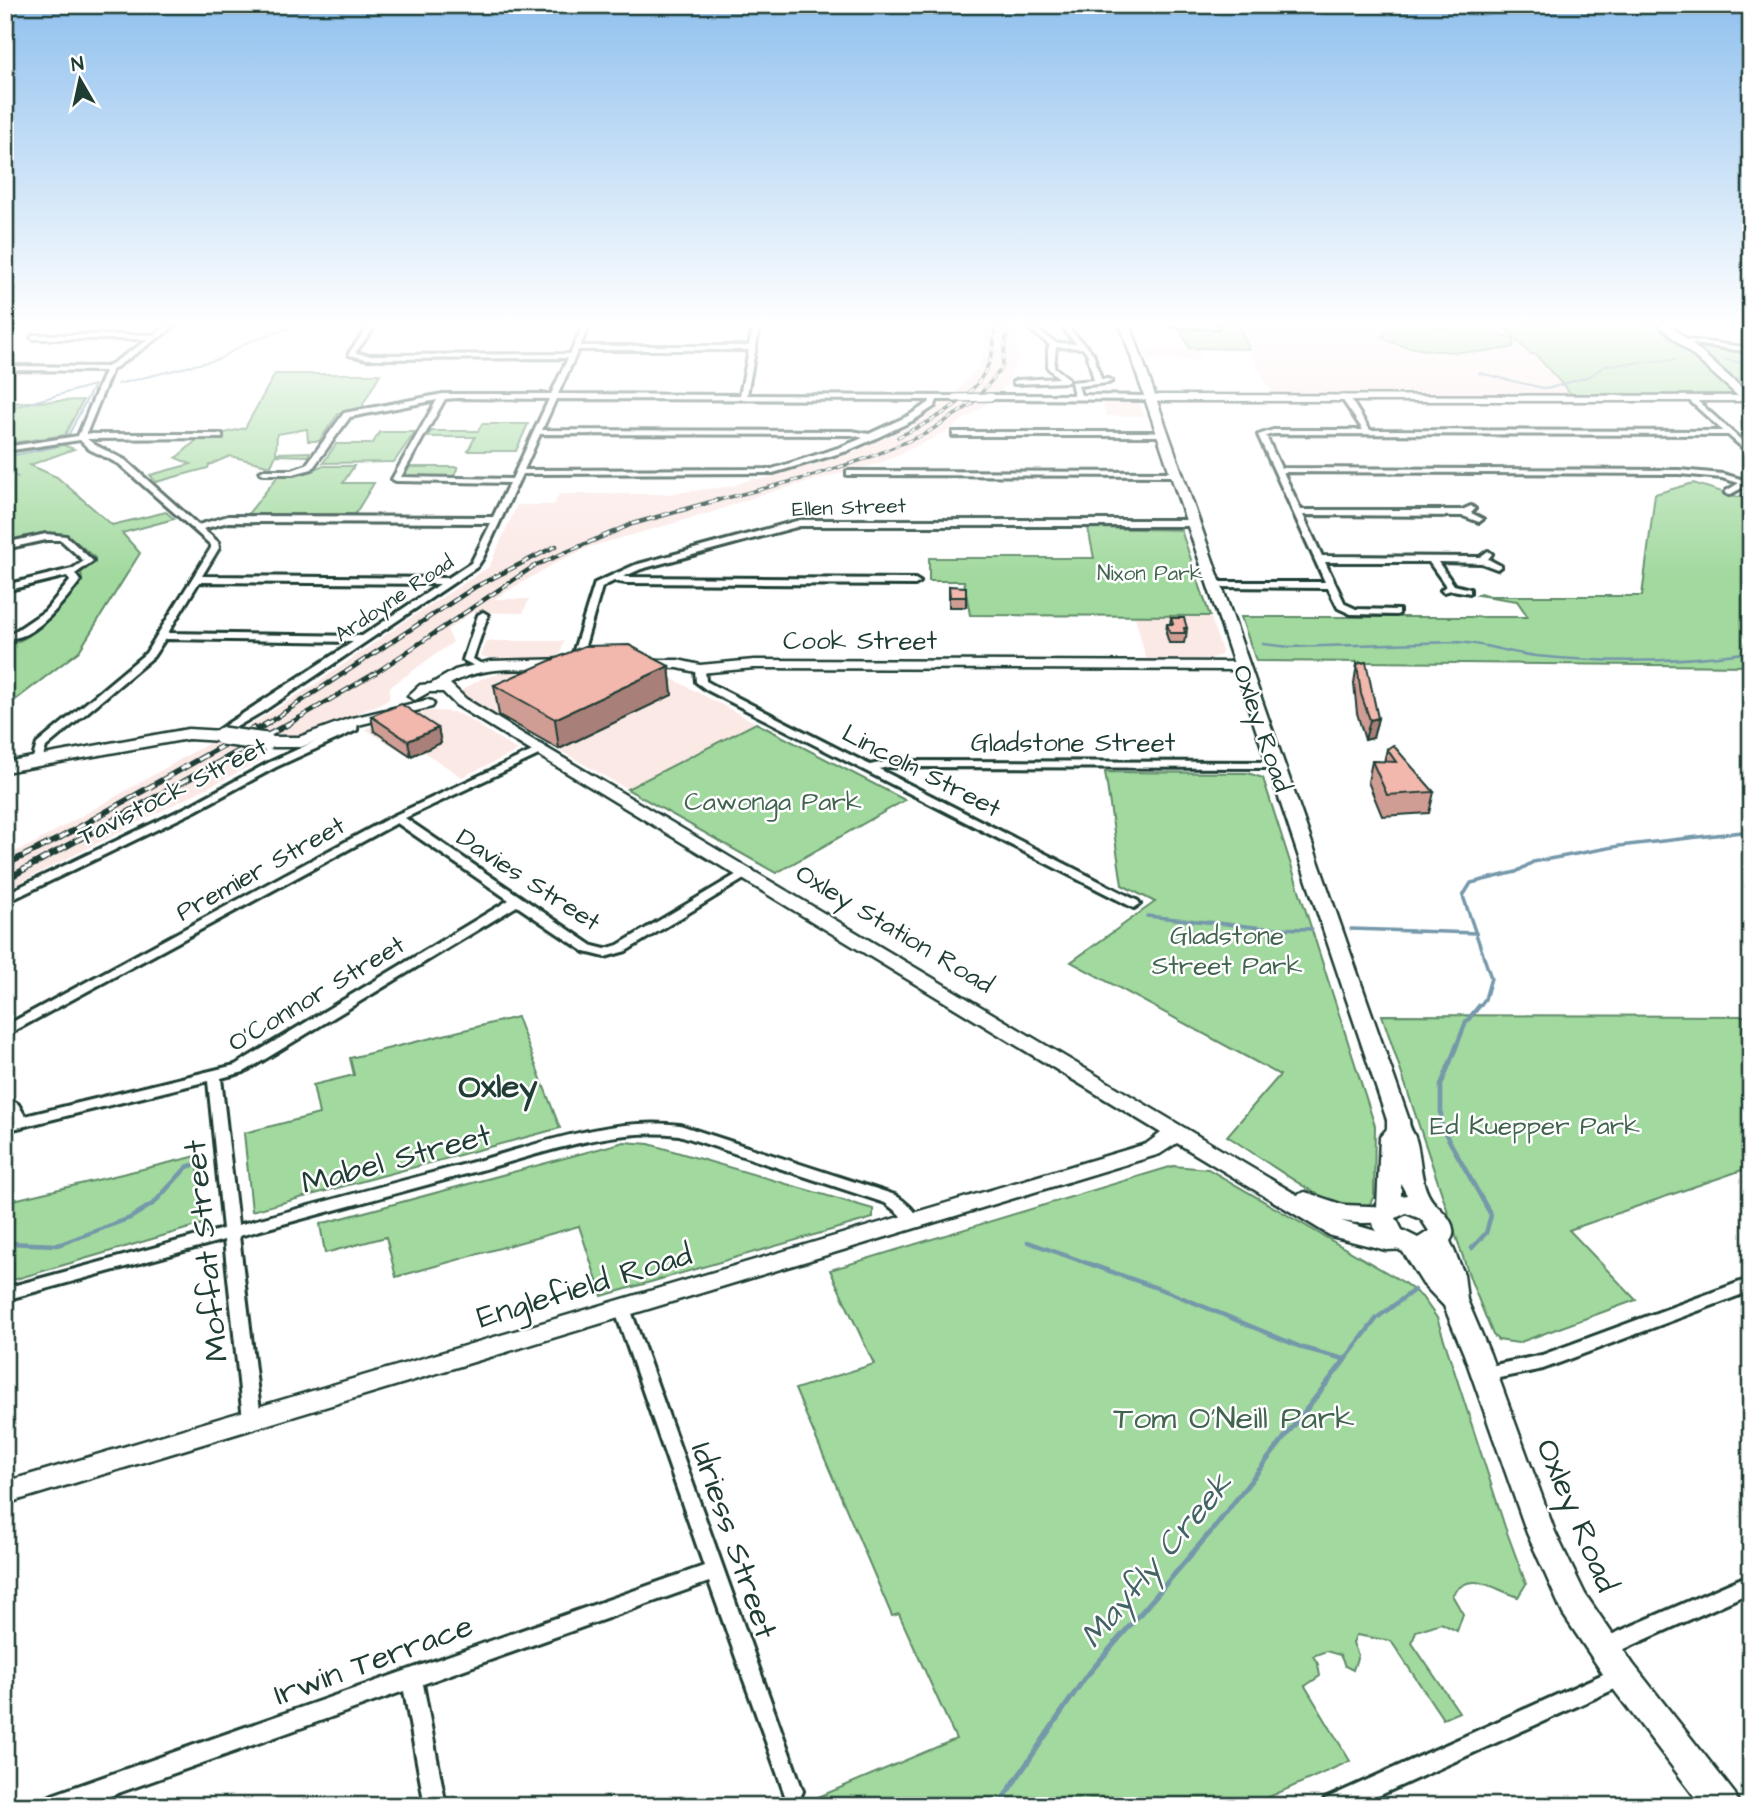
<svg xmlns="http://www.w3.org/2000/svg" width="1756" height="1811" viewBox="0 0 1756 1811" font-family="'Architects Daughter',sans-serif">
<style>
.built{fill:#fbe9e6}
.green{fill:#a1d99e;stroke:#608b69;stroke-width:2}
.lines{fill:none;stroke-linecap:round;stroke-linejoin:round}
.stream-far4{stroke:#7598aa;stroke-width:2}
.stream-far3{stroke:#7598aa;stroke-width:2.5}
.stream-far2{stroke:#7598aa;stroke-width:3.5}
.stream-far1{stroke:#7598aa;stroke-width:4.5}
.stream{stroke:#7598aa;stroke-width:5}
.street-casing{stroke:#1f3d34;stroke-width:6}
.secondary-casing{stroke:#1f3d34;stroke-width:5}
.primary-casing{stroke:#1f3d34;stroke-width:5}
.street{fill:#fff;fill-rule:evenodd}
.secondary{fill:#fff;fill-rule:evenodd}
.primary{fill:#fff;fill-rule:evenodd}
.rail-far2-casing{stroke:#1f3d34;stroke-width:3.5}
.rail-far1-casing{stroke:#1f3d34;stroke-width:4.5}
.rail-casing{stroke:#1f3d34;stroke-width:6}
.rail-far2{stroke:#fff;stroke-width:2;stroke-dasharray:6;stroke-linecap:butt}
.rail-far1{stroke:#fff;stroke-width:2.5;stroke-dasharray:8;stroke-linecap:butt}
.rail{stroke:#fff;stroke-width:3.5;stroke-dasharray:10;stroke-linecap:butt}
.street-bridge-casing{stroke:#1f3d34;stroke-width:10;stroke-linecap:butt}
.secondary-bridge-casing{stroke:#1f3d34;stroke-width:22;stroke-linecap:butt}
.street-bridge{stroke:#fff;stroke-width:7}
.secondary-bridge{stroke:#fff;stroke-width:17}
.wall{fill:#d09d95;stroke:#1f3d34;stroke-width:2}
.shaded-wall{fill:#a98079;stroke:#1f3d34;stroke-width:2}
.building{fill:#f2b7ad;stroke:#1f3d34;stroke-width:2}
.labels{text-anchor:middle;stroke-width:5;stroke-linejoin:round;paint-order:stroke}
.far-street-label{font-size:21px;fill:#1f3d34;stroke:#fff}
.far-park-label{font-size:21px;fill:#40644e;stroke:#fff}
.street-label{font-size:26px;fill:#1f3d34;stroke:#fff}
.park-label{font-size:26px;fill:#40644e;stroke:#fff}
.near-street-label{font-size:32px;fill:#1f3d34;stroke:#fff}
.near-park-label{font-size:32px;fill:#40644e;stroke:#fff}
.district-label{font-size:33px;font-weight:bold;fill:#1f3d34;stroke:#fff}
.near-water-label{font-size:33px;font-style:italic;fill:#436365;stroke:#fff}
</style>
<rect width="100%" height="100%" fill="#fff"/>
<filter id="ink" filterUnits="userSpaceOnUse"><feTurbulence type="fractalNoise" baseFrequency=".0143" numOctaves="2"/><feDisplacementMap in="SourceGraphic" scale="14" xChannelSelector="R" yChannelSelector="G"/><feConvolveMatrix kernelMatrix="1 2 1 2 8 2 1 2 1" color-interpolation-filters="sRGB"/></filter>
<g filter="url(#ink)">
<g class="built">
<polygon points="982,324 1012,324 1018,356 1006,386 998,394 956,393 978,367 984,354"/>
<polygon points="1237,324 1501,324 1529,354 1535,354 1571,394 1272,394"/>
<polygon points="1143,348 1196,348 1201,360 1147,360"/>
<polygon points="955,399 985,399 989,402 944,433 933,436 937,437 880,463 760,495 710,513 589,547 557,562 494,599 529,599 523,613 472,612 447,630 453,642 390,687 389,699 383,703 305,735 277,739 237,733 314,685 404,622 489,567 517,505 554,505 559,494 667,494 733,486 754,478 760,480 852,453 911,426 945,401"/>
<polygon points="1103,402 1135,402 1140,404 1144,416 1106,416"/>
<polygon points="1135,616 1210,616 1222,651 1221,655 1210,659 1146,659"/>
<polygon points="487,641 564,641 559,658 489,658 481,656"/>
<polygon points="512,670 665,675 756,723 627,789 462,694 462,690 481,679"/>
<polygon points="434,711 452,712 466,717 518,751 462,777 424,752 411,757 365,729 399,715"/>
<polygon points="216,739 259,746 260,761 5,890 5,856 31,845"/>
</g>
<g class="green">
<polygon points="1219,324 1237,324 1249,349 1189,348 1178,327 1218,328"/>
<polygon points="1501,324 1655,324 1734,394 1571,394 1535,354 1530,354"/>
<path d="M1403,326l85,4 26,10 -1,7c-25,8 -112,7 -131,-11l8,-7z"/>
<polygon points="1704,346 1751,353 1751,393 1697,347"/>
<polygon points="275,374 380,374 363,404 364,407 338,414 319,441 308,441 307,429 277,434 276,453 310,452 308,456 276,455 271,466 230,456 209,465 208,468 156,482 150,475 191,464 176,458 197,440 245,428"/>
<polygon points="83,400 65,435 5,444 5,403"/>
<polygon points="482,424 528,424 516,451 468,451 475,437 428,437 431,431 478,431"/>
<polygon points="380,432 415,432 394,462 323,463 336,444 372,444"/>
<path d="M63,445l11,4 -44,16 27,12 55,48 54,-13 8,7 -52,14 18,20 -61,98 -74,57v-65c26,4 62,-43 77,-63l-1,-8 14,-9v-5l-28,-24h-26l-36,9v-90z"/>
<polygon points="321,466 354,466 343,483 374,483 355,514 248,514 278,476 304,474"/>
<polygon points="410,467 458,467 453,478 403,478"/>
<polygon points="1693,483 1738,497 1751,489 1751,666 1256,661 1241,617 1528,617 1517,601 1477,595 1480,593 1490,596 1642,596 1655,494"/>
<polygon points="1088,528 1181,530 1210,616 970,615 964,581 929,581 929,558 1094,558"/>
<polygon points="756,723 905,800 776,873 627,789"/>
<path d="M1105,772l143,1 15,5 112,348 -1,70 -4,8c-7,3 -14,4 -21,3 -31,-6 -93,-53 -122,-71l53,-61 -209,-113 84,-60 -33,-17z"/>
<polygon points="1382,1015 1751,1016 1751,1167 1569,1230 1636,1300 1518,1343 1498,1340 1493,1335 1471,1281"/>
<polygon points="517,1017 560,1128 252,1211 244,1133 319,1114 313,1085 354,1075 350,1058"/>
<polygon points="624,1142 649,1144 873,1209 873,1218 602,1296 579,1226 396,1277 386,1237 325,1253 320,1224"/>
<polygon points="197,1156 203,1224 13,1280 14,1262 5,1263 5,1202"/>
<path d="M1173,1166l35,3 195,113 19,15 15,21 68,209 21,57 -8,13c-25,-8 -47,-28 -66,-2l11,19 -6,17 -16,-8 -25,8 -4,12 47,69 -16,7 -52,-78 -35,-6 -3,8 5,12 -5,15 -8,-4 -5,-11 -14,-4 -13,5 5,8 2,12 -15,10 45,75 -101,45h-452l159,-67 -57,-125 -7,2 -97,-227 79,-25 -44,-94z"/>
</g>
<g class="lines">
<g class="stream-far4">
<polyline points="1723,359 1751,365"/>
<polyline points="1479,373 1547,389 1590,376 1606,365 1675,360"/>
<polyline points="118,384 219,359 246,343 301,324"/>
<polyline points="15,407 94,385"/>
<polyline points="49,439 69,434 94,385"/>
<polyline points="5,457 55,447"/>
<polyline points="15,476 18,477"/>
</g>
<path class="stream-far3" d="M1263,644l27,3 166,-5c27,1 53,11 80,14 69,7 146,6 215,-4"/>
<g class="stream-far2">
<polyline points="1147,916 1265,928 1312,929"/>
<polyline points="1351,929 1476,933"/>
<polyline points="1479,1007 1485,999 1491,978 1463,896 1471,883 1516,872 1533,862 1619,846 1751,831"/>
</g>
<g class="stream-far1">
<polyline points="1028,1242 1171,1293 1303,1348 1344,1359"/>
<polyline points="5,1243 58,1245 130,1218 154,1203 187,1167 193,1165"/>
<polyline points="1472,1248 1486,1233 1491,1215 1441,1126 1441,1085 1466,1022 1480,1005"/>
<polyline points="1343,1362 1377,1318 1414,1290"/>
</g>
<polyline class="stream" points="998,1806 1084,1679 1214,1528 1344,1361"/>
<g class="street-casing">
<g id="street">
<path d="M170,324h8l-66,46 -26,64h136v4h-3l-132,1 8,6 30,15 73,65 30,-9 265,1 16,-34 -113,-2 -4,-2 45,-79 -87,17 -38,52 -19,5h-29l-4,-2 4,-2h28l14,-5 38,-52 99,-19h108l17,-36 -201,1 -18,-4v-2l21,-29h7l-22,29 12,2 203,-1 14,-30h6l-10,22h169l5,-22h6l-13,71 208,1 4,2 -4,2h-18l-2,6 -21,14 -40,19 -27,12 -74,22 -251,1 -39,84 -6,9 -215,145 -43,25 -4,1 -5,-3 143,-93 -188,-3 -12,18 -107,90 -5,16h-8l-1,-2 5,-17 109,-91 65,-105v-3l-92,-81 -30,-15 -9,-9 -75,11v-4l73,-11 27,-65 -100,-1v-4l102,1 42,-28h-115l-3,-2 3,-2h120zM578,350h171l-9,45 -182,-1zM458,398l91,1 -37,80 -111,-2 44,-78zM556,399l374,1 -1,3 -21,13 -39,18 -17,-3 -310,-1zM540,434l312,1 11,3 -22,9 -69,22 -248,1zM228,522l263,1 -20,40 -23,15 -246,-2 17,-28 -1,-6 -15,-13zM199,582l241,2 -78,52 -194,-3z"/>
<polygon points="1022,324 1029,324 1056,343 1077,344 1066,333 1063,324 1069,324 1071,331 1093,353 1101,379 1108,379 1112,381 1108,383 1078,386 1081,395 1149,396 1153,398 1149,400 988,399 988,395 1074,395 1071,382 1094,380 1087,353 1082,348 1056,347 1054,367 1068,378 1068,382 1014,384 1013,382 1017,380 1059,378 1048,368 1048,349 1050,345"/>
<polygon points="1170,324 1217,324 1219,326 1216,328 1173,326"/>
<polygon points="1682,339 1751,348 1751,352 1680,342 1680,340"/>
<polygon points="1343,397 1349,397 1370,430 1723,431 1690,401 1690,397 1693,397 1751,449 1751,455 1728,435 1273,434 1266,436 1281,468 1679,470 1723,474 1744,480 1750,478 1751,483 1729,495 1725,493 1726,491 1739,483 1722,478 1679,474 1283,472 1301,510 1462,510 1471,506 1475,509 1471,513 1483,519 1479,522 1463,516 1303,515 1322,556 1480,557 1488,551 1492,554 1488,559 1501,566 1497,569 1481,563 1438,562 1454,585 1470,589 1470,593 1452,590 1443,592 1441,590 1446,586 1429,562 1325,562 1345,604 1356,609 1399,610 1399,614 1396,615 1351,614 1338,608 1328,588 1211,587 1211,583 1214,582 1325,582 1258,435 1273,430 1363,430 1342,399"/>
<polygon points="953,432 1162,432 1166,434 1162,436 953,436"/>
<polygon points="847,471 1175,472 1179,474 1175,476 850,475 847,475"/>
<polygon points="800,520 1192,520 1196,523 1192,526 800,526 641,569 623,577 915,579 920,582 915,585 626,583 614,581 602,587 580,663 575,666 570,663 595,583 635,565"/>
<path d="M46,534l20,2 27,25 -18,13 5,7c-14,18 -45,58 -69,57v-4l34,-23 25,-30 -3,-5 -62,15v-6l67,-16 12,-8 -23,-21h-15l-41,9v-6z"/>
<polygon points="483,612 488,615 473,659 485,666 480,669 463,660 478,615"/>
<polygon points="700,666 705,669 706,681 715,686 870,765 889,761 1276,762 1281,765 1276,768 889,767 879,769 1138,901 1140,904 1134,908 707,690 696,682 695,669"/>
<polygon points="353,719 358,722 357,730 276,767 195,811 5,903 5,894 187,807 268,763 348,726 349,720"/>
<path d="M541,747l4,1 1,2 -1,2 -140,66 188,128 12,3 13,-4 126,-75h8l2,3 -128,78 -21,6 -20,-5 -68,-46 -273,166 -23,6 17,147c81,-22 162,-44 243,-65 64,-18 132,-43 199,-35l215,70c11,7 19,14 26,26l-3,4c-11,3 -12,-3 -19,-11 -4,-4 -9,-7 -14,-11l-206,-68c-67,-8 -134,18 -198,35 -80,22 -161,44 -242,66l22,183 -3,5 -6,2 -6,-2 -3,-5 -19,-179 -219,60v-12l218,-59 -15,-148 -203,50v-10l6,-2 -1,-6 -5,-4v-13l13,8 7,12 210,-51 274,-165 -112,-77 -392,213v-10l388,-210z"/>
<polygon points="1751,1278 1751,1291 1543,1369 1485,1381 1479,1379 1477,1374 1479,1369 1485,1367 1542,1355"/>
<polygon points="622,1302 628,1303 630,1308 803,1791 800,1798 793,1801 786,1798 709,1582 423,1684 446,1806 425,1806 404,1691 82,1806 42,1806 45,1799 52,1795 704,1566 614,1308 616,1303"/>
<polygon points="1751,1574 1751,1592 1611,1655 1604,1657 1597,1655 1594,1648 1597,1641"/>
<polygon points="1621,1666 1628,1669 1631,1676 1628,1683 1356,1806 1322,1806 1325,1799"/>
</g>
</g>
<g class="secondary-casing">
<g id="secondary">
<polygon points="1658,324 1669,324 1751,396 1751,401 1149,401 1144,398 1149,395 1738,396"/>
<path d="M569,659l7,4 -2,3c-45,10 -79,-7 -124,18l16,15 57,35 774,461 8,-3 39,13 49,2 3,6 -3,6c-17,5 -34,5 -52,2l45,13 24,3 3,6 -3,6 -24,1 -55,-14 -154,-93 -17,11 -1155,350v-22l1141,-338 15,-11 -648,-393 -57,-35 -13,-13h-14l-14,8 -7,-4 12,-11 11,-1 24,-14 35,-9z"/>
<polygon points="642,660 678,660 700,665 754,660 1242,662 1249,666 1242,670 754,668 700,673 678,668 637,667 635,664"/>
<polygon points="427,700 432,701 434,704 432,707 358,725 301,747 266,747 258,742 266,737 299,737 348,719"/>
<polygon points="188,729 222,731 230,736 222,741 188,739 5,772 5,762"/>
</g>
</g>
<g class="primary-casing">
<path id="primary" d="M1120,324h10l279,796c0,10 5,12 7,20 6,20 3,47 19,64 7,7 13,11 17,21 2,7 2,10 -2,16l14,33 3,26 23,54 65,178 30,62 48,70 102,130 4,12h-37l-91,-120 -48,-72 -36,-81 -63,-179 -20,-48 -21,-22 -20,-32 -18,-9 -11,-16 -2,-9 5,-9 3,-72 7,-8v-9zM1401,1184l6,11 -6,1zM1406,1213l15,6 8,12 -11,7 -16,-8 -6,-12z"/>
</g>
<use href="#street" class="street"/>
<use href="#secondary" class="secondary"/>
<use href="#primary" class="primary"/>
<g class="rail-far2-casing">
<g id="rail-far2">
<path d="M898,437c49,-23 102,-51 96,-113"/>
<polyline points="711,502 805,478 868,458 925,434 972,404 1002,368 1008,324"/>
</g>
</g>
<g class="rail-far1-casing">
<g id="rail-far1">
<polyline points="265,725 475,587 556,546"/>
<polyline points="287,725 377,672 534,566 632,524 718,500"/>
</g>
</g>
<g class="rail-casing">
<g id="rail">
<polyline points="247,736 268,723"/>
<polyline points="5,865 58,839 254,728"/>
<polyline points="5,880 290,723"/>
</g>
</g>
<use href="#rail-far2" class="rail-far2"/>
<use href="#rail-far1" class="rail-far1"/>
<use href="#rail" class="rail"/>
<g class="street-bridge-casing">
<polyline id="street-bridge" points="955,398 991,397"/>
</g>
<g class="secondary-bridge-casing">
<polyline id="secondary-bridge" points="222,736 266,742"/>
</g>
<use href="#street-bridge" class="street-bridge"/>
<use href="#secondary-bridge" class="secondary-bridge"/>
</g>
<g class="wall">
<polygon points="949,586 966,597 966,607 949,607"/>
<polygon points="1171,618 1187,628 1186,638 1185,638 1184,643 1169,643 1166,633 1167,624 1170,624"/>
<polygon points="1357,664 1378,718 1373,738 1365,740 1357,713 1354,683"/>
<polygon points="669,666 672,695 559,749 499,715 494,685"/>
<polygon points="371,716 438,728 441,743 411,756 374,731"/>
<polygon points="1387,749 1434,792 1429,813 1382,816 1368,782 1372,761 1384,762"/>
</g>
<g class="shaded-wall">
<polygon points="669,666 672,695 559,749 555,719"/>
<polygon points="1378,718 1373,738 1365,740 1370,720"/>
<polygon points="438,728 441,743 411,756 408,741"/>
</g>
<g class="building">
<polygon points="949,586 966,587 966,597 950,597"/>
<polygon points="1171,618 1184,618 1187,628 1184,628 1185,633 1170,633 1167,624 1173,624"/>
<polygon points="629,645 669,666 555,719 494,685 584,646"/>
<polygon points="1366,662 1378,718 1370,720 1361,694 1357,664"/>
<polygon points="401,704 438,728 408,741 371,716"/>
<polygon points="1393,745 1434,792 1387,795 1372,761 1396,762 1387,749"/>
</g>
</g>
<linearGradient id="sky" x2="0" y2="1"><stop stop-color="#91c1ee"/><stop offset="0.56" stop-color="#fff"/><stop offset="1" stop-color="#fff" stop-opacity="0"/></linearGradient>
<rect width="1756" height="578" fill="url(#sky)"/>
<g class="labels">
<g class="far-street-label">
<text transform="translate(849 507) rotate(-2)" y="7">Ellen Street</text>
<text transform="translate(394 598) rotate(-34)" y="7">Ardoyne Road</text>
</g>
<g class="far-park-label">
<text x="1150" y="580">Nixon Park</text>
</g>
<g class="street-label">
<text x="860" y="649">Cook Street</text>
<text transform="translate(1263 728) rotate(71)" y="9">Oxley Road</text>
<text x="1073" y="751">Gladstone Street</text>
<text transform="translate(922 770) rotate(27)" y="9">Lincoln Street</text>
<text transform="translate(172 791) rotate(-27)" y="9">Tavistock Street</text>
<text transform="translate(260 868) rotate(-29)" y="9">Premier Street</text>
<text transform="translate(529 879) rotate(33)" y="9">Davies Street</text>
<text transform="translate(895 928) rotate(31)" y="9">Oxley Station Road</text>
<text transform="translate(316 993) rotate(-31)" y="9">O'Connor Street</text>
</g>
<g class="park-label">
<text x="773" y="810">Cawonga Park</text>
<text x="1227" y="944">Gladstone<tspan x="1227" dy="30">Street Park</tspan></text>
<text x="1535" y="1134">Ed Kuepper Park</text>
</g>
<g class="near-street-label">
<text transform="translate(396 1158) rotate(-15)" y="11">Mabel Street</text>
<text transform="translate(205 1251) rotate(-96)" y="11">Moffat Street</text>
<text transform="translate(584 1285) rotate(-17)" y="11">Englefield Road</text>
<text transform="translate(1578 1515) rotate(67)" y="11">Oxley Road</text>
<text transform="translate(735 1540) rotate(71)" y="11">Idriess Street</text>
<text transform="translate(373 1659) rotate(-20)" y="11">Irwin Terrace</text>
</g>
<g class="near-park-label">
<text x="1234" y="1428">Tom O'Neill Park</text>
</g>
<g class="district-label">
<text x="498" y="1097">Oxley</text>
</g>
<g class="near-water-label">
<text transform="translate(1155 1559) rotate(-50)" y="12">Mayfly Creek</text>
</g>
</g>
<rect width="1756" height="1811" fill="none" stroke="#fff" stroke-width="28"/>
<rect x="14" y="14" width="1728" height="1783" fill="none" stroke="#1f3d34" stroke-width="2.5" filter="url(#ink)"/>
<g transform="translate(80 80) rotate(351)" stroke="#ffffff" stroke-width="5" paint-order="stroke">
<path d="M0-5L12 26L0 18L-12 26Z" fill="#1f3d34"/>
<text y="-10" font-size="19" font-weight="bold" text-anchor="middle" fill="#1f3d34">N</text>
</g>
</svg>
